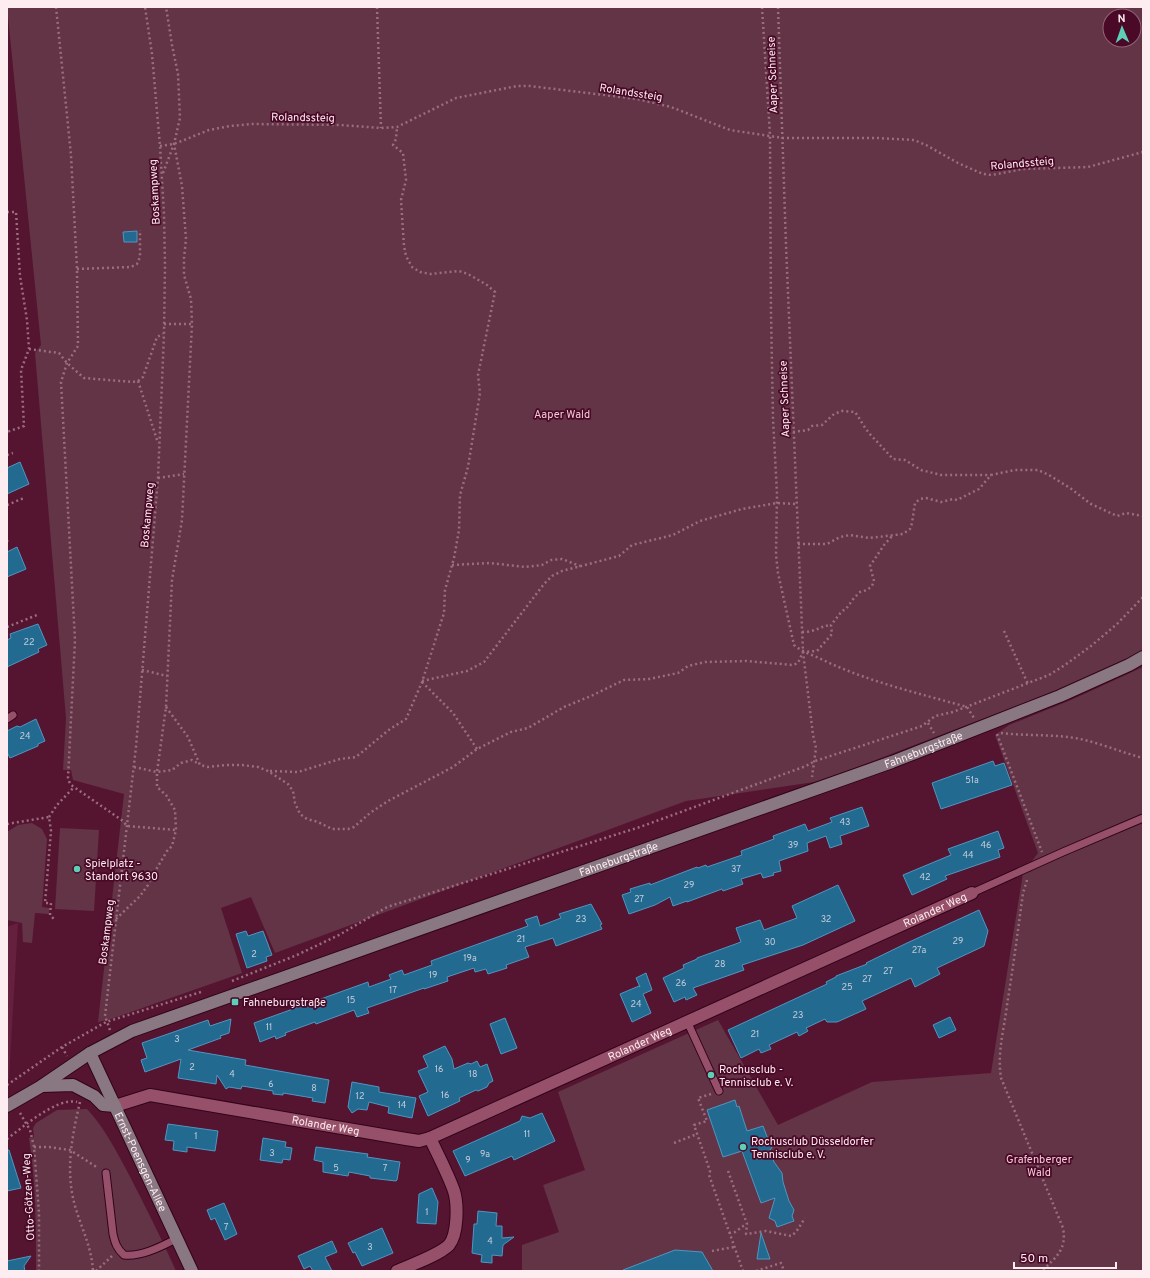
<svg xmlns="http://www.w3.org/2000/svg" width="1150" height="1278" viewBox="0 0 1150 1278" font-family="Overpass,sans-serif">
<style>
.built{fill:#64203d}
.green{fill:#633445;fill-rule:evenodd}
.building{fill:#236a91;stroke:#4f96c1}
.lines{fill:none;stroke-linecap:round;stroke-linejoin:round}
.lane-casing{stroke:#320419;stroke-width:9}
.street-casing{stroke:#320419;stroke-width:14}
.secondary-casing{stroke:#320419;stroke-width:14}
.path{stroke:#9a6d7f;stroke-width:2.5;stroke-dasharray:2 3;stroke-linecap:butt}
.lane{stroke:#965069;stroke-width:7}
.street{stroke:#965069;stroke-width:12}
.secondary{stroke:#897782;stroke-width:12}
.poi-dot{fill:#5eceb7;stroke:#490927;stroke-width:1.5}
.labels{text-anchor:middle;stroke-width:3.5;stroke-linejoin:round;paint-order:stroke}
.number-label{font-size:9px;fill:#c6ccd8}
.street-label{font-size:11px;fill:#fdecf0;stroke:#490927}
.park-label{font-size:11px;fill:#f3cad6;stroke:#490927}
.poi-label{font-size:11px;fill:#fdecf0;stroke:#490927;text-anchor:start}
</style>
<rect width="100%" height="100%" fill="#551531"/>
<polygon class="built" points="18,923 9,1079 7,1080 7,927"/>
<g class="green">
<path d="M7,7h1136v645l-57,27 -265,102 -135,20 -411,152 -24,-56 -30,11 21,65 -131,46 -13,3 26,-228 -51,-14 -2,-10h-8l3,-52 -31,-365 6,-8zM1110,16h24v24h-24z"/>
<polygon points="1143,667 1143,1271 522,1271 522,1245 559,1232 543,1185 585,1170 558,1092 718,1020 778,1125 872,1082 991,1073 1023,873 1038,853 995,735 1009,725 1071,700"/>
<polygon points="32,823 42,829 47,839 42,907 49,908 49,914 35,913 32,943 23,942 22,923 7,920 7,832 18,825"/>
<polygon points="60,828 99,830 94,911 55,909"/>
<path d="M87,1109c17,18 28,40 40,62 17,33 34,66 49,100h-140c0,-45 0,-89 -7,-133l5,-1 -1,-9 3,-5 21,-13z"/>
</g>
<g class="building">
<polygon points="137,231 137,242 124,242 123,232"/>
<polygon points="20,462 29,484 7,494 7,468"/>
<polygon points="17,547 26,569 7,577 7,552"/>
<polygon points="38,624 47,645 38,649 39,652 7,667 7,640 11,638 10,634"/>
<polygon points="36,719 45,741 38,744 38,746 10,758 7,752 7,731 17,726 20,727"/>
<polygon points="993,761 995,766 1004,763 1012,785 941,809 932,783"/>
<polygon points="862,807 869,826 840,836 842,844 830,848 826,836 807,843 808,851 779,861 781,871 773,873 774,875 763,878 761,873 741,879 743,884 723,891 722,889 687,902 687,901 673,906 670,897 655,905 629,914 622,895 631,892 630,889 650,883 650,885 697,867 698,868 706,865 707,867 742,855 741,851 774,839 773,836 805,824 808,831 832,822 830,818"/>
<polygon points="998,831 1004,848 998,850 1000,857 945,876 947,879 912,895 903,875 951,855 948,849"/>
<polygon points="838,885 855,921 803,945 742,965 744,970 693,988 697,995 686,1000 685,997 674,1002 663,978 684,968 683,965 697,959 697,958 741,942 736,928 760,920 764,930 797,918 792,906"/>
<polygon points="591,904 602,924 600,925 602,929 556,946 553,938 525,947 529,957 506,965 507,968 488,974 486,969 475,972 474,968 447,977 448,981 424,989 424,988 367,1008 369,1013 357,1017 354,1010 316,1024 315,1022 285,1033 286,1035 276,1039 275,1036 260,1042 254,1023 368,982 369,987 391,979 389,975 402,970 404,975 432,965 431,961 528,926 525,920 537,916 540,926 561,918 559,914"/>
<polygon points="979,910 988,931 984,946 937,968 940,974 915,987 911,978 862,1001 866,1009 837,1022 827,1022 825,1019 806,1028 808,1031 799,1036 797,1032 769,1045 771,1049 761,1053 759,1049 741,1058 728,1030 827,984 826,982 836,977 836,976 867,964 866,963 907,943"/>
<polygon points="246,931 248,936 263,931 272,955 266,957 267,961 247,968 236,934"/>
<polygon points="646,973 652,990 643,994 651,1013 632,1022 620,994 639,986 640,987 636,978"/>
<polygon points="950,1017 956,1030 939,1038 933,1025"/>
<polygon points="505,1018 517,1048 501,1054 490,1024"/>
<polygon points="231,1019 229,1033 220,1036 221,1038 188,1050 246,1060 245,1065 329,1080 325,1103 312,1101 313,1098 283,1093 283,1095 273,1094 273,1091 242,1086 241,1089 229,1087 226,1089 217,1075 216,1084 178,1078 181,1059 145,1072 141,1060 147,1058 142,1043 208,1020 210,1026"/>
<polygon points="445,1046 452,1059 454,1069 468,1063 471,1064 477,1061 480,1067 487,1064 493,1081 489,1083 487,1087 478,1091 476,1090 459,1098 460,1101 428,1116 419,1096 428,1092 418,1071 428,1067 423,1056"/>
<polygon points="352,1082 379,1087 379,1092 416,1098 412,1118 388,1113 389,1107 369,1102 367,1110 358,1109 352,1113 348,1107"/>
<polygon points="735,1100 737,1107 739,1106 747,1131 763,1126 768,1139 774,1144 770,1150 774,1162 782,1173 783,1182 789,1201 794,1210 792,1216 794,1221 777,1227 775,1221 769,1218 775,1198 761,1203 742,1151 723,1157 707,1110"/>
<polygon points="542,1113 555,1141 514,1160 512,1156 465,1176 453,1151 520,1121 522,1116 530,1118"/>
<polygon points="168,1124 218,1131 215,1151 187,1147 187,1152 173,1150 174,1141 165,1140"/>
<polygon points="263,1138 286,1142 285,1147 292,1148 290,1160 283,1159 282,1163 260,1160"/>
<polygon points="316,1147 368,1154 367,1157 400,1162 397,1180 396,1181 370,1178 370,1176 349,1172 348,1176 323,1172 323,1162 314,1160"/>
<polygon points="7,1150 9,1150 21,1188 7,1191"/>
<polygon points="432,1188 438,1202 436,1224 417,1223 419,1194"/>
<polygon points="224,1203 237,1234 225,1240 215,1218 211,1220 207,1210"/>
<polygon points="478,1211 497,1213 496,1226 502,1226 502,1238 514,1237 503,1245 502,1256 492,1255 492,1263 481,1262 482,1255 472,1253 474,1224 477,1224"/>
<polygon points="382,1228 393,1253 362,1266 355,1252 353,1253 348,1243"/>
<polygon points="761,1233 770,1259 757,1259"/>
<polygon points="332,1241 337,1252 325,1257 332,1271 313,1271 310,1266 304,1269 298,1256"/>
<polygon points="675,1250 702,1252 713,1271 623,1271 623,1270"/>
<polygon points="31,1256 24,1266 25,1271 7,1271 7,1261"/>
</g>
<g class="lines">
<g class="lane-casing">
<g id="lane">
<polyline points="7,719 13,715"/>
<polyline points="972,893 1063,852 1143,818"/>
<polyline points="687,1021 719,1091"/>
<path d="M106,1173l7,61c2,9 4,15 11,21 18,2 38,-9 54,-17"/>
</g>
</g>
<g class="street-casing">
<g id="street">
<path id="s1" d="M115,1106l35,-11 256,44 13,2 11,-3 542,-245"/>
<path d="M397,1271c14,-6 42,-16 52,-26 9,-11 9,-41 5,-54 -6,-17 -16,-36 -24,-53"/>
</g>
</g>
<g class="secondary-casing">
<g id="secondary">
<path id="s2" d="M90,1053l102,218"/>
<polyline points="42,1086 73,1085 94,1096 103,1105 115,1106"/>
<path id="s3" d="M7,1106l33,-19 50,-34 42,-22 760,-269 168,-66 69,-31 14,-8"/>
</g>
</g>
<g class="path">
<polyline points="56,7 71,155 77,269 78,346 67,363 61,382 75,640 68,778 70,784 74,787 123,821 127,826 176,830"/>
<polyline points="377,7 381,128"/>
<path d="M762,7l8,128 1,178 2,106 4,75 -1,61 2,18 16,72c8,7 19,10 29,15 46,22 95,33 144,47l7,11"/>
<polyline points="778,7 786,245 803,652 813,735 816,748 812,777"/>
<polyline points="160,146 174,144 209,130 230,126 252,124 340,125 381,128 397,127 456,98 517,86 530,86 637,99 671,107 730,130 750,133 783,138 877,138 914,140 926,145 958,163 983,174 992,175 1023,169 1088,167 1143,152"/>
<polyline points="163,173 174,144"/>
<polyline points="7,212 16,212 20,276 27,320 29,349 21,370 24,426 7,432"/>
<polyline points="77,269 131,267 137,264 140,257 140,230"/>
<polyline points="164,324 192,324"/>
<polyline points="29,349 59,353 67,363 84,378 133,382 138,381 143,377 157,337 163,334"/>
<polyline points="138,381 158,443"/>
<path d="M793,432l15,-2 4,-4 10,-1 12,-11 8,-3 13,1c5,7 9,15 14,21 8,9 16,17 24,26l12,1 16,10 20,5h50"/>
<polyline points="7,455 13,453"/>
<polyline points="158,478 184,474"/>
<polyline points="7,505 24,498"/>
<polyline points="7,541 8,540"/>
<polyline points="798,544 827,544 840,537 850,535 869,538 903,534 910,529 912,523 915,503 920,499 926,498 941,502 953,499 957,500 979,489 991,475 1015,470 1038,470 1049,475 1070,488 1091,504 1117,516 1126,513 1143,516"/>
<polyline points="452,565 490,563 525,567 542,565 551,560 562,559 580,566"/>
<polyline points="7,627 37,615"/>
<polyline points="1004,631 1028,684"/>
<path d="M802,632c14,0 18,-6 29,-7"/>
<polyline points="142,670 167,676"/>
<polyline points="422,681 467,671 484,662 544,584 552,576 562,571 619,556 632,545 673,535 700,521 742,509 777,503 796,504"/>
<polyline points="422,682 453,713 477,749"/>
<polyline points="166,707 188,737 200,765 208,767 226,765 242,765 258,767 268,771 288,784 293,791 295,803 300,814 307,819 318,822 332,829 348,829 354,827 370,813 388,801 453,767 477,749 511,732 528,728 564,707 591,696 624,680 649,679 678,673 688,666 705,662 746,661 793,665 798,663 803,652 817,651 832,634 831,625 842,611 846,609 854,598 860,592 867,590 872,586 874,581 870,566 884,545 893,535"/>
<polyline points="928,723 934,733"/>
<path d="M1001,733c24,3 49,1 74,5 23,4 45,14 68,20"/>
<polyline points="997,734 1042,852"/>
<polyline points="134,767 157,772 172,770 181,763 192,760 199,764"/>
<polyline points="270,771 298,772 340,759 356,757 390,729 406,719 422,682 444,613 445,590 454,558 459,530 460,495 468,467 480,393 478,375 495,292 487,285 468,274 459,271 431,274 420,272 412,267 406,256 404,246 401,200 406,180 403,153 393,145 396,139 397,127"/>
<polyline points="49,817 57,805 74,787"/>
<polyline points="7,824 49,817 51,831 45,903 51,903 50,915 54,919"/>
<path d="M1027,880l-4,13c-5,37 -10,75 -16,112 -3,26 -10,46 -6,73l62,150c4,22 -7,29 -21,43"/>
<polyline points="116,919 140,896 148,885 150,880 167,851 172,846 176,830 175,810 166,795 157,787 157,772 166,707 172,580 182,520 192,324 191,299 184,275 184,258 186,239 182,186 174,144 180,118 178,74 172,45 166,7"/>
<polyline points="232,981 297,955 339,935 387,907 640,827 806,766 815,761 922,726 935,716 953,712 1049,675 1065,665 1091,646 1117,624 1143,597"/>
<polyline points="110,1030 105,1016 136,747 158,478 164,334 165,266 164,214 160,146 152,54 145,7"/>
<polyline points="62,1047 67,1056"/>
<polyline points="7,1085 62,1047 106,1022 201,992"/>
<polyline points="711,1094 698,1098 707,1121 694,1125 710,1171 709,1175 743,1271"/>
<path d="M80,1102c-8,34 -15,69 -5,104 6,21 17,42 18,65"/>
<polyline points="20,1113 30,1130 34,1147 39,1213 39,1271"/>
<path d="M7,1139c16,-12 50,-42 70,-37"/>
<polyline points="674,1143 697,1134"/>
<polyline points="34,1147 49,1147 70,1150 98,1168"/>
<polyline points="728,1171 747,1224 746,1234 766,1231 791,1236 796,1232 805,1218"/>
<polyline points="729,1233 735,1232 746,1224"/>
<polyline points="712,1251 734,1247"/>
<polyline points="96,1271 112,1256"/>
<polyline points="756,1271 781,1263 784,1271"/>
</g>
<use href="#lane" class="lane"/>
<use href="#street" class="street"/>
<use href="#secondary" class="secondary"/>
</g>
<g class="poi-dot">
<circle cx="77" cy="869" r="4"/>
<rect x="231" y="998" width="8" height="8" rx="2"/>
<circle cx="711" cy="1075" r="4"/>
<circle cx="743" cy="1147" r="4"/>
</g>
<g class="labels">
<g class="number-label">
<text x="29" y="645">22</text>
<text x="25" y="739">24</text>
<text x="972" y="783">51a</text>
<text x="845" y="825">43</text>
<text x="793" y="848">39</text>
<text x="986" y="848">46</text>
<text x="968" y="858">44</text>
<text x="736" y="872">37</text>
<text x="925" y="880">42</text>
<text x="689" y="888">29</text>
<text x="639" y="902">27</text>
<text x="581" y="922">23</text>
<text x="826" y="922">32</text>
<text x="521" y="942">21</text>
<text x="958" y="944">29</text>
<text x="770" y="945">30</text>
<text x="919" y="953">27a</text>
<text x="254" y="957">2</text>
<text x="470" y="961">19a</text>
<text x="720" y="967">28</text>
<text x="888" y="974">27</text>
<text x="433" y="978">19</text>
<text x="867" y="982">27</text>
<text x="681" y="986">26</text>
<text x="847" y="990">25</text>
<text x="393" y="993">17</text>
<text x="351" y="1003">15</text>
<text x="636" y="1007">24</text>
<text x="798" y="1018">23</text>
<text x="269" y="1030">11</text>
<text x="755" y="1037">21</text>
<text x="177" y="1042">3</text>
<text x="192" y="1070">2</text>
<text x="439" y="1072">16</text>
<text x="232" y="1077">4</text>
<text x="473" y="1077">18</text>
<text x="271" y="1087">6</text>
<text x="314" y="1091">8</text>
<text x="445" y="1098">16</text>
<text x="360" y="1099">12</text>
<text x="402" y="1108">14</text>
<text x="527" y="1137">11</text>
<text x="196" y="1139">1</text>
<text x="272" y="1156">3</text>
<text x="485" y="1157">9a</text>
<text x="468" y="1163">9</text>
<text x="336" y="1171">5</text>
<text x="385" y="1171">7</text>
<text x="427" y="1215">1</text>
<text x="226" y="1230">7</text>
<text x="490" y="1244">4</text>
<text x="370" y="1250">3</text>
</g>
<g class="street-label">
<text transform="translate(772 75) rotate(-92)" y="4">Aaper Schneise</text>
<text transform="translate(631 92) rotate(9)" y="4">Rolandssteig</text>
<text transform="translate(303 117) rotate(1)" y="4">Rolandssteig</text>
<text transform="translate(1022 163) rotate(-5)" y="4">Rolandssteig</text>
<text transform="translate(154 192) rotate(-93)" y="4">Boskampweg</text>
<text transform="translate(784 399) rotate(-92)" y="4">Aaper Schneise</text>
<text transform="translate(147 515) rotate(-85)" y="4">Boskampweg</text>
<text dy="4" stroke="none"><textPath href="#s3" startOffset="986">Fahneburgstraße</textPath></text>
<text dy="4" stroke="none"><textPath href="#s3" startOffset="662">Fahneburgstraße</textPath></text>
<text dy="4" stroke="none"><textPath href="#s1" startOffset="875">Rolander Weg</textPath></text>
<text transform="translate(106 932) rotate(-83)" y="4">Boskampweg</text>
<text dy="4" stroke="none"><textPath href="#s1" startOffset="551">Rolander Weg</textPath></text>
<text dy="4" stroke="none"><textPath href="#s1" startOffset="215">Rolander Weg</textPath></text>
<text dy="4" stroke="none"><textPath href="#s2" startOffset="120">Ernst-Poensgen-Allee</textPath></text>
<text transform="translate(28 1197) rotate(-93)" y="4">Otto-Götzen-Weg</text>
</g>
<g class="park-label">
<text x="562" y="418">Aaper Wald</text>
<text x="1039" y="1163">Grafenberger<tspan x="1039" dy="13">Wald</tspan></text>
</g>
<g class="poi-label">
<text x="85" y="867">Spielplatz -<tspan x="85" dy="13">Standort 9630</tspan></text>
<text x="243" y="1006">Fahneburgstraße</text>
<text x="719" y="1073">Rochusclub -<tspan x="719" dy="13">Tennisclub e. V.</tspan></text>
<text x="751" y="1145">Rochusclub Düsseldorfer<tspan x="751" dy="13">Tennisclub e. V.</tspan></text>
</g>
</g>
<rect width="1150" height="1278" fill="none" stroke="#fdecf0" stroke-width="16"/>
<g transform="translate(1122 28) rotate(358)"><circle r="19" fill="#490927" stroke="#916477"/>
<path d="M0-3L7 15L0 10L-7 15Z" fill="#5eceb7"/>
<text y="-6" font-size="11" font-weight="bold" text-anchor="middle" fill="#fdecf0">N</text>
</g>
<path d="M1014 1262v6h102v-6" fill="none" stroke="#fdecf0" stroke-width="2"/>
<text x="1020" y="1262" font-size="12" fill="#fdecf0" stroke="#490927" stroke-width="3" paint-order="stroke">50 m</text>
</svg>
